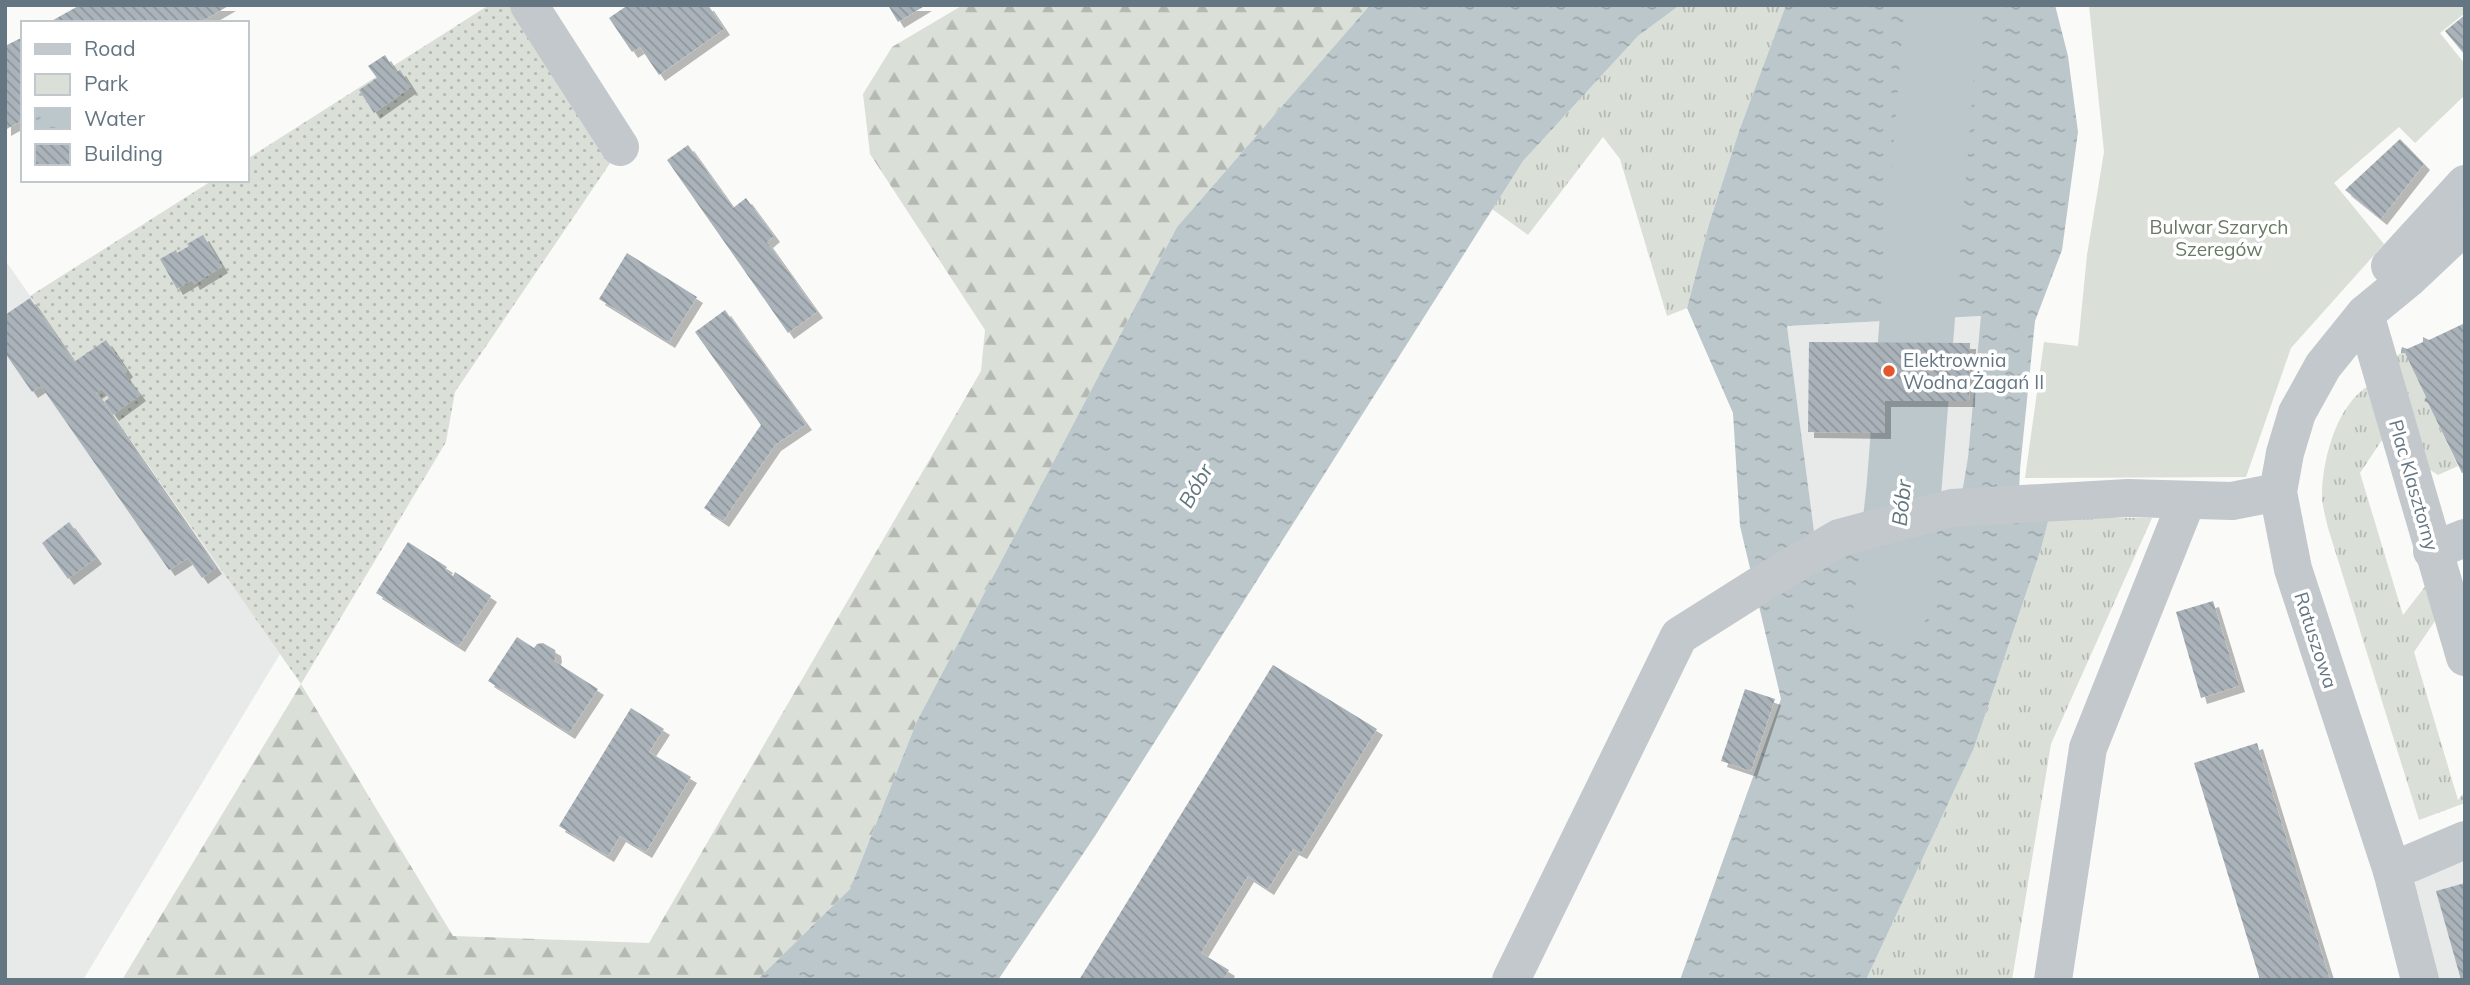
<svg xmlns="http://www.w3.org/2000/svg" width="2470" height="985" viewBox="0 0 2470 985" font-family="Mulish,sans-serif">
<style>
.built{fill:#e8e9e9}
.grass{fill:url(#grass-tufts)}
.forest{fill:url(#forest-firs)}
.park{fill:#dadfd7}
.garden{fill:url(#garden-dots)}
.water{fill:url(#water-ripples);fill-rule:evenodd}
.lines{fill:none;stroke-linecap:round;stroke-linejoin:round}
.river{stroke:#bbc7cb;stroke-width:75}
.building{fill:url(#building-back-hatch);filter:url(#shadow)}
.minor{stroke:#c3c8cc;stroke-width:38}
.poi-dot{fill:#e4572e;stroke:#fff;stroke-width:2.5}
.labels{text-anchor:middle;stroke-width:7;stroke-linejoin:round;paint-order:stroke}
.park-label{font-size:19px;fill:#687a64;stroke:#fff}
.poi-label{font-size:19px;fill:#657683;stroke:#fff;text-anchor:start}
.street-label{font-size:19px;fill:#657683;stroke:#fff}
.water-label{font-size:21px;font-style:italic;fill:#60757c;stroke:#fff}
</style>
<defs>
<pattern id="grass-tufts" width="24" height="20" patternUnits="userSpaceOnUse" patternTransform="scale(1.75)"><rect width="24" height="20" fill="#dadfd7"/><path d="M3 7l-1-3M5 7V3M7 7l1-3M15 17l-1-3M17 17v-4M19 17l1-3" fill="none" stroke="#b4b9b4"/></pattern>
<pattern id="forest-firs" width="22" height="20" patternUnits="userSpaceOnUse" patternTransform="scale(1.75)"><rect width="22" height="20" fill="#dadfd7"/><path d="M5 1l3.5 6h-7zM16 11l3.5 6h-7z" fill="#b4b9b4"/></pattern>
<pattern id="garden-dots" width="8" height="8" patternUnits="userSpaceOnUse" patternTransform="scale(1.75)"><rect width="8" height="8" fill="#dadfd7"/><path d="M2 2h.1M6 6h.1" fill="none" stroke="#b4b9b4" stroke-width="1.8" stroke-linecap="round"/></pattern>
<pattern id="water-ripples" width="26" height="14" patternUnits="userSpaceOnUse" patternTransform="scale(1.75)"><rect width="26" height="14" fill="#bbc7cb"/><path d="M2 4q2-2 4 0t4 0M15 11q2-2 4 0t4 0" fill="none" stroke="#9ca6aa"/></pattern>
<pattern id="building-back-hatch" width="6" height="6" patternUnits="userSpaceOnUse" patternTransform="scale(1.75)"><rect width="6" height="6" fill="#aab3b9"/><path d="M-1 5l2 2M0 0l6 6M5-1l2 2" fill="none" stroke="#8e969c"/></pattern>
<filter id="shadow"><feDropShadow dx="6" dy="6" stdDeviation="0" flood-color="#0004"/></filter>
</defs>
<rect width="100%" height="100%" fill="#fafaf8"/>
<g class="built">
<polygon points="5,260 280,654 83,980 5,980"/>
<polygon points="1982,316 1968,457 1963,487 1952,507 1815,540 1787,326"/>
<polygon points="2465,861 2465,980 2437,980 2413,887 2417,879"/>
</g>
<g class="grass">
<polygon points="1680,5 1786,5 1739,131 1709,224 1687,308 1667,316 1620,159 1603,137 1528,235 1492,209 1523,161 1638,36"/>
<polygon points="2401,353 2405,353 2426,397 2424,401 2428,403 2458,466 2438,475 2427,468 2395,357"/>
<path d="M2370,385l14,52 -24,36 43,142 24,-31 10,34 -23,34 44,148 7,-8v11l-46,17 -91,-292c-2,-10 -6,-22 -6,-32 0,-36 15,-93 48,-111z"/>
<polygon points="2049,518 2152,518 2051,744 2012,980 1866,980 1974,748 2041,549"/>
</g>
<polygon class="forest" points="963,5 1370,5 1177,227 917,721 850,889 757,980 122,980 301,684 453,936 649,943 981,371 985,330 870,154 863,94 892,47"/>
<polygon class="park" points="2089,5 2465,5 2465,13 2440,33 2465,64 2465,95 2415,143 2399,127 2334,183 2384,244 2291,348 2246,477 2025,478 2044,342 2078,346 2087,255 2104,152"/>
<polygon class="garden" points="489,5 528,5 621,147 455,392 446,442 301,684 30,296 213,180 247,180 247,159"/>
<g class="water">
<polygon points="1370,5 1680,5 1638,36 1523,161 1095,836 998,980 757,980 850,889 917,721 1177,227"/>
<path d="M1786,5h269l13,51 10,76 -16,118 -27,71 -15,148 -2,48 31,1 -8,31 -67,199 -108,232h-186l101,-281 -41,-173 -7,-113 -46,-105 22,-84 30,-93zM1981,316l-13,141 -5,30 -11,20 -137,32 -28,-213z"/>
</g>
<g class="lines">
<polyline class="river" points="1891,606 1904,488 1942,5"/>
</g>
<g class="building">
<polygon points="80,5 230,5 199,23 48,23"/>
<polygon points="628,5 708,5 724,29 659,75 640,47 632,52 609,18"/>
<polygon points="888,5 926,5 898,22"/>
<polygon points="2465,15 2465,55 2445,31"/>
<polygon points="23,37 23,120 5,130 5,46"/>
<polygon points="385,55 396,72 400,70 411,87 374,113 359,90 377,78 368,66"/>
<polygon points="2400,139 2424,164 2381,219 2345,190"/>
<polygon points="688,145 733,208 746,198 774,236 767,242 817,312 788,333 667,160"/>
<polygon points="203,235 222,267 194,284 192,280 177,289 160,259 176,250 177,253 189,246 187,244"/>
<polygon points="627,253 697,297 669,342 599,299"/>
<polygon points="30,298 74,362 106,340 127,371 124,374 140,395 113,415 104,402 109,398 102,389 96,393 216,568 202,578 188,558 169,570 41,386 32,392 5,353 5,315"/>
<polygon points="725,310 806,424 775,445 723,521 704,508 761,425 695,332"/>
<polygon points="2465,323 2465,472 2462,473 2428,403 2424,401 2426,397 2405,353 2401,353 2401,350 2402,347 2407,349 2423,342 2423,337 2429,340"/>
<polygon points="1809,342 1970,343 1969,401 1885,401 1885,433 1808,432"/>
<polygon points="69,522 96,558 68,579 42,543"/>
<polygon points="408,542 447,567 445,570 453,576 455,572 491,596 459,646 376,593"/>
<polygon points="2213,601 2239,686 2201,698 2176,612"/>
<polygon points="517,637 534,648 537,644 543,643 555,650 556,656 554,661 598,689 569,733 488,681"/>
<polygon points="1273,665 1377,729 1301,853 1293,849 1268,889 1248,876 1201,953 1229,970 1223,980 1079,980"/>
<polygon points="1745,689 1775,699 1751,771 1721,761"/>
<polygon points="631,708 664,729 649,752 691,777 646,852 620,836 608,856 559,826"/>
<polygon points="2257,743 2330,980 2260,980 2194,763"/>
<polygon points="2465,883 2465,980 2461,980 2436,891"/>
</g>
<g class="lines">
<g class="minor">
<polyline points="529,5 620,147"/>
<polyline points="2390,266 2465,184"/>
<polyline points="2365,314 2465,657"/>
<polyline points="2432,551 2465,538"/>
<polyline points="2392,871 2465,840"/>
<polyline points="1511,980 1679,636 1758,586 1839,538 1952,508 2128,498 2232,501 2278,492"/>
<polyline points="2053,980 2088,748 2187,500"/>
<polyline points="2420,980 2392,871 2293,569 2278,492 2285,453 2297,413 2323,366 2365,314 2410,277 2465,225"/>
</g>
</g>
<circle class="poi-dot" cx="1889" cy="371" r="7"/>
<g class="labels">
<g class="park-label">
<text x="2219" y="234">Bulwar Szarych<tspan x="2219" dy="22">Szeregów</tspan></text>
</g>
<g class="poi-label">
<text x="1903" y="367">Elektrownia<tspan x="1903" dy="22">Wodna Żagań II</tspan></text>
</g>
<g class="street-label">
<text transform="translate(2414 485) rotate(74)" y="7">Plac Klasztorny</text>
<text transform="translate(2316 640) rotate(72)" y="7">Ratuszowa</text>
</g>
<g class="water-label">
<text transform="translate(1196 486) rotate(-60)" y="7">Bóbr</text>
<text transform="translate(1902 503) rotate(-84)" y="7">Bóbr</text>
</g>
</g>
<rect width="2470" height="985" fill="none" stroke="#657683" stroke-width="14"/>
<rect x="21" y="21" width="228" height="161" fill="#ffffff" stroke="#c1c8cd" stroke-width="2"/>
<rect x="35" y="44" width="35" height="10" fill="#c3c8cc" stroke="#c1c8cd" stroke-width="2"/>
<text x="84" y="56" font-size="21" fill="#657683">Road</text>
<rect x="35" y="74" width="35" height="21" fill="#dadfd7" stroke="#c1c8cd" stroke-width="2"/>
<text x="84" y="91" font-size="21" fill="#657683">Park</text>
<rect x="35" y="108" width="35" height="21" fill="url(#water-ripples)" stroke="#c1c8cd" stroke-width="2"/>
<text x="84" y="126" font-size="21" fill="#657683">Water</text>
<rect x="35" y="144" width="35" height="21" fill="url(#building-back-hatch)" stroke="#c1c8cd" stroke-width="2"/>
<text x="84" y="161" font-size="21" fill="#657683">Building</text>
</svg>
